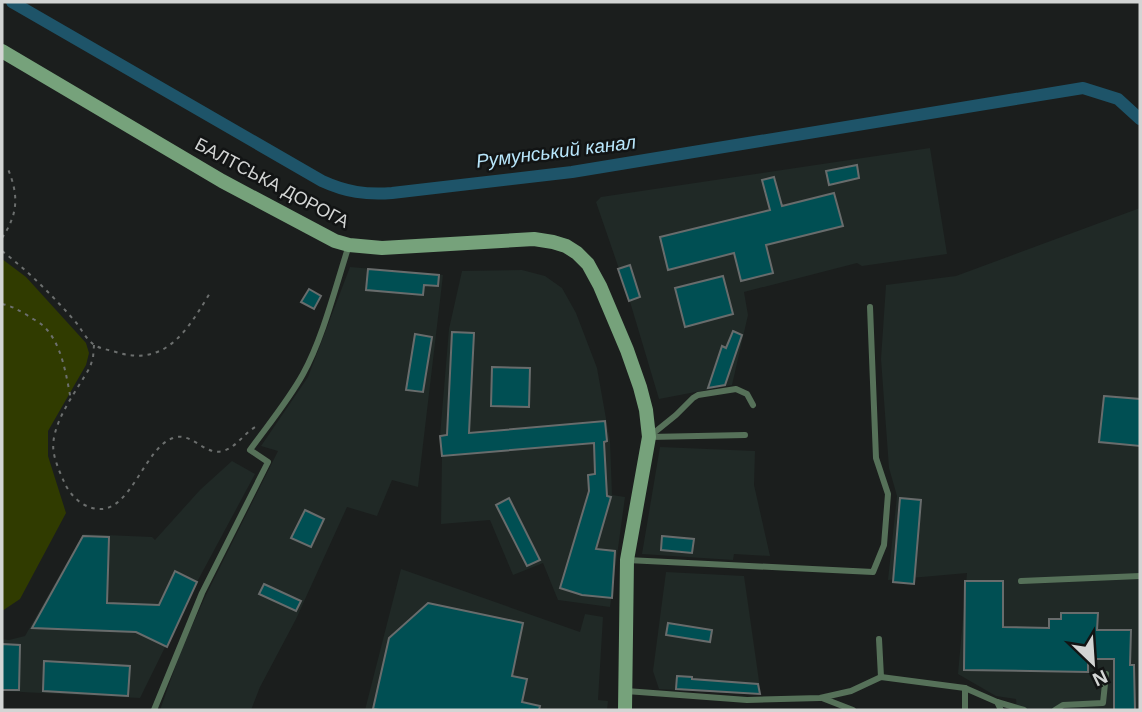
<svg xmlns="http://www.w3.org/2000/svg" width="1142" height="712" viewBox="0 0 1142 712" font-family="Helvetica,sans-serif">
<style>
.built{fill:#202926}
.green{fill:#303b00}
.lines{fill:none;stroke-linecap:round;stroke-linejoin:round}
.canal{stroke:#1e5469;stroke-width:12}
.building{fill:#004f53;stroke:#686c6c;stroke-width:2}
.path{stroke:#6c6f6e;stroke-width:2;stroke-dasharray:3.5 5;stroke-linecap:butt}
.service{stroke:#567159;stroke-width:6}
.secondary{stroke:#76a27b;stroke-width:14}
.labels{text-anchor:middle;stroke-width:5;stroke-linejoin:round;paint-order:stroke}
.street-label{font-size:18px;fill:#d3d5d4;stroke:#121414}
.water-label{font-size:19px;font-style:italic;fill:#b8e6fb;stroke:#121414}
</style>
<rect width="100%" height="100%" fill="#1b1e1d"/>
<g class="built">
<polygon points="930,148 947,254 862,266 857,263 744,292 748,315 732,385 659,399 628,295 596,202 601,197"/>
<polygon points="1140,208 1140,710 1017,710 1016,699 996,696 958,674 967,573 888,580 897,496 889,468 881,359 886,285 956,276"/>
<polygon points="350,267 443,275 418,487 392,480 377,516 347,507 296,619 260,687 251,710 160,710 182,648 206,595 278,451 261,446 308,377"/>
<polygon points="522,270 545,276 562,288 576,313 597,368 610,441 612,495 625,497 610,607 558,600 543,563 513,575 490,520 441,524 442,456 440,436 449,329 462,271"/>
<polygon points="660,447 755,451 754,485 770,556 734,554 733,560 642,554"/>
<polygon points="232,461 255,474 197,582 140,698 2,691 2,639 9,640 25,636 83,534 152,537 155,540 200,490"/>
<polygon points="401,569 580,632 585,614 603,617 598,700 608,701 607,710 365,710"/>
<polygon points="666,572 744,576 761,695 659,689 653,671"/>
</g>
<polygon class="green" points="2,259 26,277 86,343 89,353 86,365 48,431 48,456 66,513 20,599 2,611"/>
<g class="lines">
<path class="canal" d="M12,2l310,179c24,11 44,14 70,12l180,-21 511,-84 35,11 22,20"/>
</g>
<g class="building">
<polygon points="857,165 859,178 829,185 826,171"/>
<polygon points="774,177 782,206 834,193 843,226 766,245 773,273 741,281 734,253 668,270 660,237 770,210 762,180"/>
<polygon points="630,265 640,297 629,301 618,269"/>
<polygon points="368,269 439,275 438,286 424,285 423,295 366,290"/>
<polygon points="723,276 733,314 685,327 675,288"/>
<polygon points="309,289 321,296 314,309 301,302"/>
<polygon points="733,331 742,335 725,385 708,388 722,346 726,348"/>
<polygon points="452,332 474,333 469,433 605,421 607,441 604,442 607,496 611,497 596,549 615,551 612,598 582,595 560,588 589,491 588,475 595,474 594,443 442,456 440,436 447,435"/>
<polygon points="415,334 432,337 423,392 406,390"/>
<polygon points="492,367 530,368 529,407 491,406"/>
<polygon points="1104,396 1140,399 1140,446 1099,442"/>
<polygon points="509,498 540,560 527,566 496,505"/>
<polygon points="900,498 921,500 914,584 893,582"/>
<polygon points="305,510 324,519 311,547 291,538"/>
<polygon points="83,536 109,537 107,603 159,605 175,571 197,582 167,647 136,632 32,628"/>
<polygon points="662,536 694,539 692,553 661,550"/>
<polygon points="965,581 1003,581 1003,627 1049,628 1049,619 1061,619 1061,613 1098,613 1097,630 1131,630 1130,665 1134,665 1135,710 1114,710 1114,659 1088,659 1088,672 964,670"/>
<polygon points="264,584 301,601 296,611 259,594"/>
<polygon points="428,603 523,623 512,676 527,679 522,702 540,706 539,710 380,710 373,709 389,638"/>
<polygon points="668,623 712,630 710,642 666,635"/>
<polygon points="2,644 20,645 19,690 2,690"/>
<polygon points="44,661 130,666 128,696 43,691"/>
<polygon points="677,676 692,677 692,679 758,684 760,694 676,689"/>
</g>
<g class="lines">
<g class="path">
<path d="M2,238c16,-24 17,-42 6,-69"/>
<path d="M2,251c26,20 49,43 71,68 7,7 12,19 20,25 6,5 18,6 26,9 48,13 69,-24 91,-60"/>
<path d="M2,304c10,2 16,6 25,11 4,3 10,6 14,9 21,17 25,51 30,76"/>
<path d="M94,345l-1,13 -3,9c-13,24 -42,59 -36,87 2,10 7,21 11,30 6,12 18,24 33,25 33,3 47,-62 75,-71 19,-7 31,18 50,13 14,-4 22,-19 34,-25"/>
</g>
<g class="service">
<polyline points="650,436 676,415 693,398 698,395 736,389 747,394 753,405"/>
<polyline points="650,437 745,435"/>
<polyline points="627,560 873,572 884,545 888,494 876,458 870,307"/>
<polyline points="1021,581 1140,576"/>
<polyline points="879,639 881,677"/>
<polyline points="965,688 965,710"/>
<polyline points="626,691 747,700 820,698 851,691 881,677 965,688 997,702 1001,710"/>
<polyline points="822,698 853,710"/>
<polyline points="997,702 1024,710"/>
<path d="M154,710l48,-117 66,-131 -18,-12c18,-25 38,-49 53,-76 20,-36 33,-89 46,-129"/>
<polyline points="1055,710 1063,705 1103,703 1106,674"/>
</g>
<polyline class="secondary" points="2,51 222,181 335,241 349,245 382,248 534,239 553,242 566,246 577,253 588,264 600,286 627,350 640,387 646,410 649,437 627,560 625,710"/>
</g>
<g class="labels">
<g class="street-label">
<text transform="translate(272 183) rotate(28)" y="6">БАЛТСЬКА ДОРОГА</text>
</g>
<g class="water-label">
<text transform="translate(556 151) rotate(-7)" y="7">Румунський канал</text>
</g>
</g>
<rect width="1142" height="712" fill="none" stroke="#d3d5d4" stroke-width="7"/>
<g transform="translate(1093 663) rotate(155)" stroke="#121414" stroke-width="5" paint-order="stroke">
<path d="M0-5L12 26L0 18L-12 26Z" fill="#d3d5d4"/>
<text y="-10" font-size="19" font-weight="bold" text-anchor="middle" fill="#d3d5d4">N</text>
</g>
</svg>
